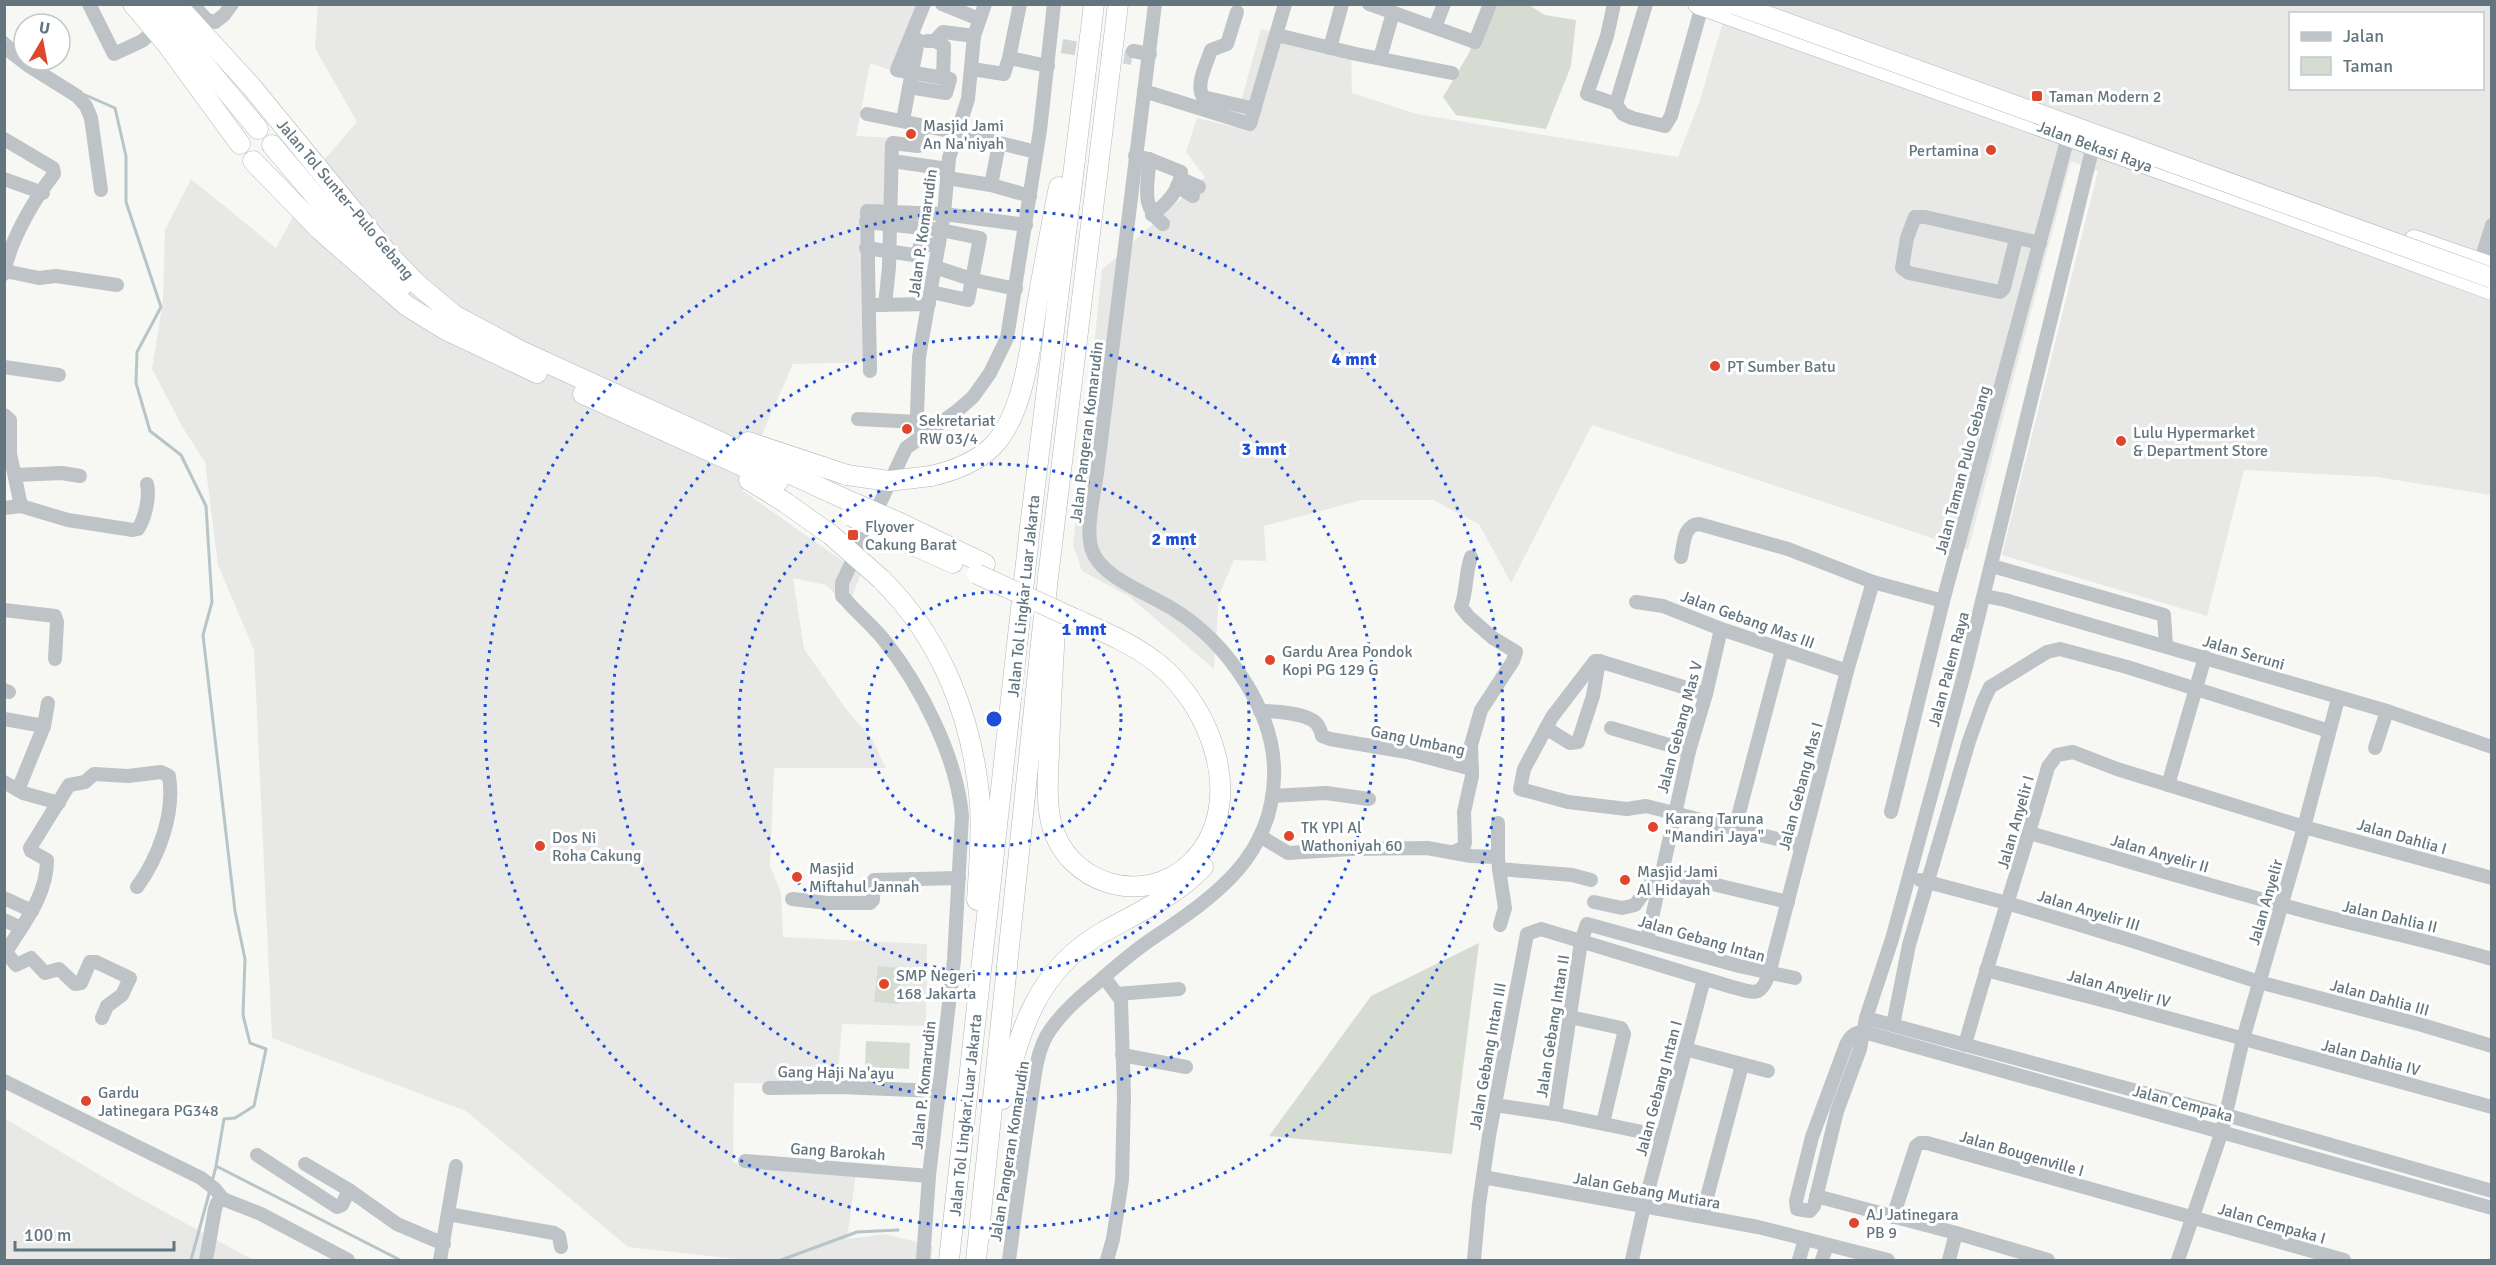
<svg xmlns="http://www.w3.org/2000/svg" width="2496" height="1265" viewBox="0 0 2496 1265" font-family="Signika,sans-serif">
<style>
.built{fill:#e8e8e7;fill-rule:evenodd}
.green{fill:#d7dcd3}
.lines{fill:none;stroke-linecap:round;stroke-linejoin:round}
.stream{stroke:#b7c5c8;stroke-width:3}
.minor-tunnel{stroke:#d2d6d6;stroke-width:14;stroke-dasharray:14 7;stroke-linecap:butt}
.highway-casing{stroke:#b1b6b9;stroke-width:21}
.minor{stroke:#bdc3c6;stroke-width:14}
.highway{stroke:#fff;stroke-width:20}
.highway-bridge-casing{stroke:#b1b6b9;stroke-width:21;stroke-linecap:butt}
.highway-bridge{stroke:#fff;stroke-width:20}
.ring{fill:none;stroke:#1d4ed8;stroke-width:3;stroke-dasharray:3 6}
.poi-dot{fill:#df462c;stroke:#fff;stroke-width:2}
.labels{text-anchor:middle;stroke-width:6;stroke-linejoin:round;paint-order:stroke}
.poi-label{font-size:16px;fill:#63757e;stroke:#fff;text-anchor:start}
.street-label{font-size:16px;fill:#63757e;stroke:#fff}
.centre{fill:#1d4ed8;stroke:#fff;stroke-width:3}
.ring-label{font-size:18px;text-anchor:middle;font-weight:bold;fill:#1d4ed8;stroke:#fff;stroke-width:6;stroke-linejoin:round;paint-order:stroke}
</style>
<rect width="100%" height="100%" fill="#f7f7f4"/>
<g class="built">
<polygon points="318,5 929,5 898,73 870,63 856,136 900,138 894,206 872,206 874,362 793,364 765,427 743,491 861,574 848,606 826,585 793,578 804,649 846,709 872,739 886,768 774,768 770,866 781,892 783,937 927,944 926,1026 842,1024 837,1084 734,1083 733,1163 857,1167 847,1239 885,1234 933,1246 931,1260 746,1260 628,1247 466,1111 272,1038 254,650 218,565 205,462 183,428 152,369 163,301 165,230 191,179 276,248 325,159 357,122 315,48"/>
<path d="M1728,5h763v490l-114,-18 -133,-7 -37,146 -205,-61 96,-384 -27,-10 -103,389 -376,-125 -81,158 -32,-59 -46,-24h-71l-98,26 2,35 -32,-1 -15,35 -5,74 -84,-72 -48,-26 -9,-26 29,-275 103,-93 -19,-25 11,-34 37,9 27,-98 90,23 1,41 65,21 261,43 22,-57zM2290,14h192v74h-192z"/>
<polygon points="4,1118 130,1193 253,1260 5,1260"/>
</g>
<g class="green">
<polygon points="1487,5 1529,5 1545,15 1576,20 1571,66 1546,129 1456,115 1443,97 1469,53"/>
<polygon points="1479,943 1452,1154 1269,1136 1371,996"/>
<polygon points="878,966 902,968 899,1004 874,1002"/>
<polygon points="866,1041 910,1043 909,1069 865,1067"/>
</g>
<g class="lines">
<g class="stream">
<polyline points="4,36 24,54"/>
<polyline points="83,94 115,108 126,156 126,202 161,307 137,352 136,383 150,431 181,455 206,506 212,602 203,635 235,911 245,959 243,1015 250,1043 266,1049 254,1106 235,1118 224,1119 216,1166 400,1260"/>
<polyline points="212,1181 216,1167"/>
<polyline points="191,1260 210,1190"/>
<polyline points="781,1260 857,1232 898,1230"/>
</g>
<polyline class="minor-tunnel" points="1062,46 1132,58"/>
<g class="highway-casing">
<g id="highway">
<polyline points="133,4 166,43 240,144"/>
<polyline points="154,4 258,129"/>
<polyline points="176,4 251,86 390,256 417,284 454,315 521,351 856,504"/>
<polyline points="1698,4 2247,200 2492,290"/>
<polyline points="272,145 338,223 402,286"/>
<polyline points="253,161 320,230 407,306 446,330 537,373"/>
<polyline points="2414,240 2492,267"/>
<polyline points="583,394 778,482"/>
<polyline points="748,442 847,475"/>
<path d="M931,476c22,-5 44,-13 61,-29 32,-32 38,-99 45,-142 7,-39 14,-79 22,-118"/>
<polyline points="749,480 786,503 831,535"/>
<polyline points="900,523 985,564"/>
<polyline points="897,538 953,563"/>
<path d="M881,579c61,60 92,140 99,225 2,32 -1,64 -3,96"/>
<path d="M1055,627c-2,43 -5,85 -6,127 -1,22 -3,46 2,68 15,63 94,86 140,41 58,-57 21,-157 -34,-200 -25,-20 -55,-32 -84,-45"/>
<path d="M1003,1099c17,-70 34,-129 100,-167 36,-20 71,-35 100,-65"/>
<polyline points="949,1260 1030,527 1094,4"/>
<polyline points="976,1260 1048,577 1118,4"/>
</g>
</g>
<g class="minor">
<polyline points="89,4 114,54 142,41 155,30"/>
<polyline points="192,4 207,20 215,22 224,15 232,4"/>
<polyline points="924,4 897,70 943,78 944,46 935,41"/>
<polyline points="942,4 979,19"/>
<polyline points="1020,4 1009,58 1048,66"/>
<polyline points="1369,4 1475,42 1490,4"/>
<polyline points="1614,4 1607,36 1587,94 1616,104 1623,114 1632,118 1665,126 1671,116 1702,6"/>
<path d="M1237,12l-10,32 -16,6c-4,13 -16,35 -8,47l52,12"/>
<polyline points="1435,27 1444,4"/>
<polyline points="1277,35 1356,54 1452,73"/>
<polyline points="927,41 935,41 943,32 974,36"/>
<polyline points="4,47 29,66 77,96 86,106 91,118 101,190"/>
<polyline points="1330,48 1342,4"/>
<polyline points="1133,51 1150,54"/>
<polyline points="1380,58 1393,13"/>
<polyline points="972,69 1004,74 1009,58"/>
<polyline points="909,87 946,93 950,79"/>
<polyline points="1144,91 1250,124 1285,4"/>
<polyline points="1616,104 1646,4"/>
<polyline points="867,114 959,133 1036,152"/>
<polyline points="903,120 918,40"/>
<path d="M4,139l49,29 1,6c-21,27 -44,66 -50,100"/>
<path d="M2093,146l-127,521 -74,272 -26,79 -6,31 -23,62 -23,95 -4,5 -13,-2 -1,-8 16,-64 34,-92c4,-8 8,-13 18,-13l628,176"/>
<path d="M1135,156l14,3 32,13c-1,19 -15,32 -29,43"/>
<path d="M1149,159c0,28 -10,45 14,65"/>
<polyline points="892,161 948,169"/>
<polyline points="947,178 991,185 1030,196"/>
<polyline points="4,179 43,193"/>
<polyline points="1181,179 1199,187"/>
<polyline points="991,185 999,144"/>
<polyline points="1177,186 1193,196"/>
<polyline points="866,222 941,230 980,238 968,300 931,292"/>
<polyline points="2016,239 2004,288 2000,292 1909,273 1902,268 1907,238 1915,217 1925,217 2040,243"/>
<polyline points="866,248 914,255 917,255 920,246 939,244"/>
<polyline points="2480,263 2492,225"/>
<polyline points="935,267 974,280 1016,289"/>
<polyline points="5,271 39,278 56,276 117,285"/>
<polyline points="877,305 929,304"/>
<polyline points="885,305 889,267 892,145 893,143 918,146 923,126"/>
<polyline points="4,367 59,375"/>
<polyline points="870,371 867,211 944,214 1026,225"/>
<polyline points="4,415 10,420 10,454 21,506"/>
<polyline points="858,419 918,422"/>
<polyline points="922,435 917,414 919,357 944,214 949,158 968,99 974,36 985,4"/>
<polyline points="15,475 62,473 80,476"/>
<path d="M4,508l17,-2 47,14 65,10 5,-1c7,-11 12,-32 9,-45"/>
<path d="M1681,557c3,-12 2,-32 18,-33l89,25 85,33 70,19"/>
<polyline points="1992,566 2164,615 2166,646"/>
<polyline points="1985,596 2005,600 2387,711 2492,747"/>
<polyline points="1636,602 1663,606 1721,629 1847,671"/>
<polyline points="4,610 55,616 57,622 55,659"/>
<polyline points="1599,661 1595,661 1552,717 1524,769 1520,789 1568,802 1627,809 1646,806 1801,845"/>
<polyline points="1599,661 1706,694"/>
<polyline points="4,690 9,692"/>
<path d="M1260,711c14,0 46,2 56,12 4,4 5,9 6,13l8,3 77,13 65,17"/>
<polyline points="4,719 44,726"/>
<polyline points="1546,728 1570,743 1578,742 1593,696 1599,661"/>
<polyline points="1611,728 1689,751"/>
<polyline points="2375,748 2387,711"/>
<polyline points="4,782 23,793 59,803"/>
<polyline points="2168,785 2205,657"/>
<polyline points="18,790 44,726 48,703"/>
<polyline points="1272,796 1326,793 1369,799"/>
<polyline points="1891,812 1943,601 2068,137"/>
<polyline points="1735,828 1782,650"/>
<path d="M2029,833c89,25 178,52 268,76 65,18 130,31 195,50"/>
<polyline points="1260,836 1288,853 1350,849 1427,848 1471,856 1495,857 1498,858 1499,869 1572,875 1591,880"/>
<path d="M1454,852l9,-4 2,-5 -1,-31 8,-36 -1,-31 10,-35 32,-49 3,-9 -23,-14 -24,-21 -8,-10c6,-16 4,-33 10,-50"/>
<polyline points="1498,858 1498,823"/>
<polyline points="1499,869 1505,908 1500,925"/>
<polyline points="1920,880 2007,903 2136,942 2259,982 2422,1025 2492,1046"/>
<polyline points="4,898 32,911"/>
<polyline points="792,899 827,903 870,903 873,900 874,880 959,878"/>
<polyline points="1594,902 1622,908 1635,905 1656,876 1662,872 1788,902"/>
<polyline points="4,920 21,928"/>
<polyline points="1647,940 1689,751 1706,694 1721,629"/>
<polyline points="6,952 16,965 31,958 45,973 59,969 75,984 81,983 90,962 96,962 130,978 122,995 107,1006 102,1018"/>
<path d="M4,955c18,-30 43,-58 43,-95l-16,-9 -1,-3 39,-63 16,-3 9,-8 34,2 33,-4 8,4c6,37 -10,81 -32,111"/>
<polyline points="1986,970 2117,1004 2492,1107"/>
<polyline points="1104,977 1121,1000 1124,1096 1122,1180 1113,1239 1107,1260"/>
<polyline points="1117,994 1179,989"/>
<polyline points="1570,1017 1621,1028 1624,1034 1603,1123"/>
<polyline points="1866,1018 2226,1115 2492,1191"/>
<polyline points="1893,1025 1909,945 1969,741 1983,702 1990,687 2000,681 2047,652 2060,649 2127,667 2329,731"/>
<path d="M1965,1045c25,-93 57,-184 83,-278l9,-12 16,-3 44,17 187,58 188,51"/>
<polyline points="1685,1049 1768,1071"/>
<polyline points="1122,1055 1186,1067"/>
<polyline points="4,1081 201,1178 215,1189 223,1199"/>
<polyline points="769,1088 840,1087 938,1091"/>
<polyline points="1495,1105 1555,1114 1662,1136"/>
<polyline points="1555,1114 1581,942 1587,924 1739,966 1795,978"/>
<polyline points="257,1155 337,1207 342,1205 349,1190"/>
<polyline points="745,1161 929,1176"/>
<polyline points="305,1164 349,1190 397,1224 444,1244"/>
<polyline points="1483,1177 1758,1227 1888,1260"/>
<polyline points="1816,1196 1956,1233 2048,1260"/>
<polyline points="448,1214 554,1233 559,1236 561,1247"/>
<polyline points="1702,1216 1742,1065"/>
<polyline points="1893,1217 1916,1146 1920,1143 1927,1143 2344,1260"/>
<polyline points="206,1260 215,1209 217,1203 223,1199 261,1214 348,1260"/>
<polyline points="440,1260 456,1166"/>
<path d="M923,1260l6,-84 25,-216 8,-144c-5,-58 -41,-130 -78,-176 -11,-14 -26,-26 -38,-40l-4,-4v-13l64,-135 51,-37 16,-14 17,-24 17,-35 33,-208 14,-126"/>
<path d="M1009,1260c7,-53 14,-106 22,-159 3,-20 5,-47 16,-66 12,-20 31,-37 50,-52 16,-14 32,-28 49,-40 62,-43 125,-80 128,-165 3,-65 -47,-136 -101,-169 -23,-15 -72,-31 -81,-59 -7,-19 2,-56 5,-77l58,-469"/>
<path d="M1474,1260l5,-56 10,-68 38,-202 14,-5 191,58c22,5 28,12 37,-13l78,-303 26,-89"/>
<polyline points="1632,1260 1644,1206 1704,979"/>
<polyline points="1799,1260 1805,1239"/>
<polyline points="1822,1260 1827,1245"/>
<polyline points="1949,1260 1956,1233"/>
<polyline points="2178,1260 2222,1131 2243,1039 2304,827 2338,699"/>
</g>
<use href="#highway" class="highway"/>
<g class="highway-bridge-casing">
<g id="highway-bridge">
<polyline points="1734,4 2492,278"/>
<polyline points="847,475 889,481 931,476"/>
<polyline points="856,504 900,523"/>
<polyline points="851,516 897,538"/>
<polyline points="831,535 881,579"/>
<polyline points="977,574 1073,618"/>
</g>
</g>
<use href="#highway-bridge" class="highway-bridge"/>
</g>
<g class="ring">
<circle cx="994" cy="719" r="127"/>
<circle cx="994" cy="719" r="255"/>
<circle cx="994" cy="719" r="382"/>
<circle cx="994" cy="719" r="509"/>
</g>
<g class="poi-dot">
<rect x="2031" y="90" width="12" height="12" rx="3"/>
<circle cx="911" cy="134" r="6"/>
<circle cx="1991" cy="150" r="6"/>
<circle cx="1715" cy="366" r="6"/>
<circle cx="907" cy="429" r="6"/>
<circle cx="2121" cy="441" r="6"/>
<rect x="847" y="529" width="12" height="12" rx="3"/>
<circle cx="1270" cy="660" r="6"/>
<circle cx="1653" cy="827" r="6"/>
<circle cx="1289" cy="836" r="6"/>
<circle cx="540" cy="846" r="6"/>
<circle cx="797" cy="877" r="6"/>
<circle cx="1625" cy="880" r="6"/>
<circle cx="884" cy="984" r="6"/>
<circle cx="86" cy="1101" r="6"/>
<circle cx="1854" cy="1223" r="6"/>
</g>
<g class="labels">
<g class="poi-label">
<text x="2049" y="102">Taman Modern 2</text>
<text x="923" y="131">Masjid Jami<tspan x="923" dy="18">An Na'niyah</tspan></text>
<text x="1979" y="156" text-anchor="end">Pertamina</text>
<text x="1727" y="372">PT Sumber Batu</text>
<text x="919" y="426">Sekretariat<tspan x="919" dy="18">RW 03/4</tspan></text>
<text x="2133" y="438">Lulu Hypermarket<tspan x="2133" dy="18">&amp; Department Store</tspan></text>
<text x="865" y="532">Flyover<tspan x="865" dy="18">Cakung Barat</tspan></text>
<text x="1282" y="657">Gardu Area Pondok<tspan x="1282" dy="18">Kopi PG 129 G</tspan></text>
<text x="1665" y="824">Karang Taruna<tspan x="1665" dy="18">"Mandiri Jaya"</tspan></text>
<text x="1301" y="833">TK YPI Al<tspan x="1301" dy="18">Wathoniyah 60</tspan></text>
<text x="552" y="843">Dos Ni<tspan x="552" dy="18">Roha Cakung</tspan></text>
<text x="809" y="874">Masjid<tspan x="809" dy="18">Miftahul Jannah</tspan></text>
<text x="1637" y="877">Masjid Jami<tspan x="1637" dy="18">Al Hidayah</tspan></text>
<text x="896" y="981">SMP Negeri<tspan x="896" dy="18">168 Jakarta</tspan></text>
<text x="98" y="1098">Gardu<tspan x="98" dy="18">Jatinegara PG348</tspan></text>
<text x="1866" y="1220">AJ Jatinegara<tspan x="1866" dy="18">PB 9</tspan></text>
</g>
<g class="street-label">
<text transform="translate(2095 146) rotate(20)" y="6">Jalan Bekasi Raya</text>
<text transform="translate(346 199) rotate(50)" y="6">Jalan Tol Sunter–Pulo Gebang</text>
<text transform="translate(922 233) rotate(-82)" y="6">Jalan P. Komarudin</text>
<text transform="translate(1086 432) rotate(-83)" y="6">Jalan Pangeran Komarudin</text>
<text transform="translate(1962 470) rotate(-75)" y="6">Jalan Taman Pulo Gebang</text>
<text transform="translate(1023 596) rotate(-84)" y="6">Jalan Tol Lingkar Luar Jakarta</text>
<text transform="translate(1748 619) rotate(20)" y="6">Jalan Gebang Mas III</text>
<text transform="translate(2244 652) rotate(17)" y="6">Jalan Seruni</text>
<text transform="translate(1948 669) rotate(-75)" y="6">Jalan Palem Raya</text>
<text transform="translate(1679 727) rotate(-75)" y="6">Jalan Gebang Mas V</text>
<text transform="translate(1418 740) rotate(12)" y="6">Gang Umbang</text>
<text transform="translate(1800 786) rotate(-75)" y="6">Jalan Gebang Mas I</text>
<text transform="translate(2015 822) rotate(-74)" y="6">Jalan Anyelir I</text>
<text transform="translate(2402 836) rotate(16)" y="6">Jalan Dahlia I</text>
<text transform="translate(2160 853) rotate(16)" y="6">Jalan Anyelir II</text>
<text transform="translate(2265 902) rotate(-74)" y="6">Jalan Anyelir</text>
<text transform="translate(2089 910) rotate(17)" y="6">Jalan Anyelir III</text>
<text transform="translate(2390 916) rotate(13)" y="6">Jalan Dahlia II</text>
<text transform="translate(1702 938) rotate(16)" y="6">Jalan Gebang Intan</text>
<text transform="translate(2119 988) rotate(15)" y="6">Jalan Anyelir IV</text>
<text transform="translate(2380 997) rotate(15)" y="6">Jalan Dahlia III</text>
<text transform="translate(1552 1026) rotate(-81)" y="6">Jalan Gebang Intan II</text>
<text transform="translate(1487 1056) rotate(-80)" y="6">Jalan Gebang Intan III</text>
<text transform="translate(2371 1057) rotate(15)" y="6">Jalan Dahlia IV</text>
<text transform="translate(836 1072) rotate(1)" y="6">Gang Haji Na'ayu</text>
<text transform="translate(923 1085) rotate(-84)" y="6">Jalan P. Komarudin</text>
<text transform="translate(1658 1088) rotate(-75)" y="6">Jalan Gebang Intan I</text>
<text transform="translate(2183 1103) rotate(15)" y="6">Jalan Cempaka</text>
<text transform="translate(965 1115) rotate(-84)" y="6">Jalan Tol Lingkar Luar Jakarta</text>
<text transform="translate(838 1151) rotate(4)" y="6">Gang Barokah</text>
<text transform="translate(1009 1151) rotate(-81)" y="6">Jalan Pangeran Komarudin</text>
<text transform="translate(2022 1153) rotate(16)" y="6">Jalan Bougenville I</text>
<text transform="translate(1647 1190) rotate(10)" y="6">Jalan Gebang Mutiara</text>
<text transform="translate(2272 1223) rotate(16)" y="6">Jalan Cempaka I</text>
</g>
</g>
<circle cx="994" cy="719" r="9" class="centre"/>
<g class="ring-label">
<text x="1354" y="365">4 mnt</text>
<text x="1264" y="455">3 mnt</text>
<text x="1174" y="545">2 mnt</text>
<text x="1084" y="635">1 mnt</text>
</g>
<rect width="2496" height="1265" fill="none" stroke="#63757e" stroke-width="12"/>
<rect x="2289" y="12" width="195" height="78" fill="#ffffff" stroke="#c1c8cb" stroke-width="1.5"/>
<rect x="2301" y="32" width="30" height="9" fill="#bdc3c6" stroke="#c1c8cb" stroke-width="1.5"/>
<text x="2343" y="42" font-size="18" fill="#63757e">Jalan</text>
<rect x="2301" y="57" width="30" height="18" fill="#d7dcd3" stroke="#c1c8cb" stroke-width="1.5"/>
<text x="2343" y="72" font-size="18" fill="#63757e">Taman</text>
<g transform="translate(42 42) rotate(10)"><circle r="28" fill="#ffffff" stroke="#c1c8cb" stroke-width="1.5"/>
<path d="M0-4.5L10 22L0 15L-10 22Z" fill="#df462c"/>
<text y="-9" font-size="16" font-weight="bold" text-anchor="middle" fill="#63757e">U</text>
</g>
<path d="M15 1241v9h159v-9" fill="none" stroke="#63757e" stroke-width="3"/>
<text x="24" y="1241" font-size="18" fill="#63757e" stroke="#ffffff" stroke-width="4.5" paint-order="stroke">100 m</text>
</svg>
